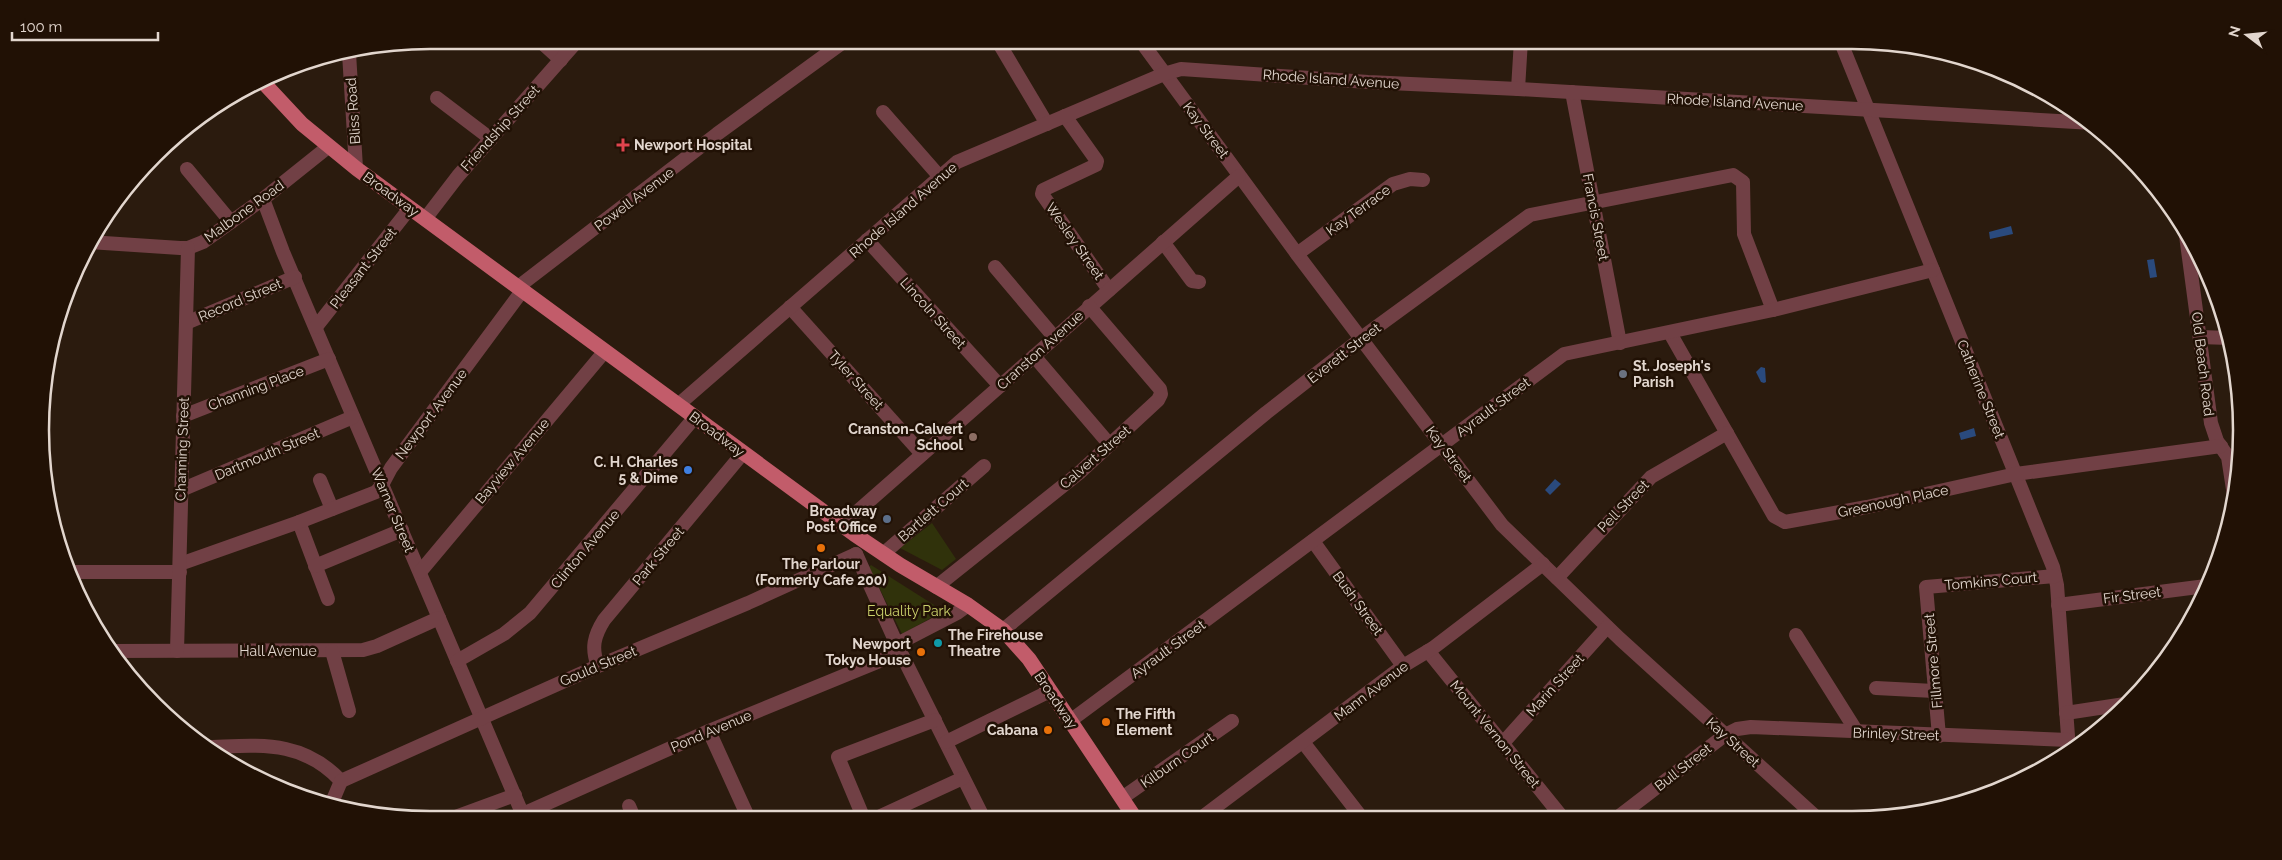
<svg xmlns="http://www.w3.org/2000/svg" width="2282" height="860" viewBox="0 0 2282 860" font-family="Raleway,sans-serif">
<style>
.green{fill:#30320b}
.water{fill:#2a4a7d}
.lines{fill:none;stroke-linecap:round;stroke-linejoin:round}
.minor{stroke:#714045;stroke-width:14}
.major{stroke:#c25c6a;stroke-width:15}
.health-dot{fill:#e0444e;stroke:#211105;stroke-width:2}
.worship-dot{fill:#6b7280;stroke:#211105;stroke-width:2}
.education-dot{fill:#8d6e63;stroke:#211105;stroke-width:2}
.shop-dot{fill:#3f7fe0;stroke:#211105;stroke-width:2}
.service-dot{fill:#5c6f8a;stroke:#211105;stroke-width:2}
.food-dot{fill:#e8710a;stroke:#211105;stroke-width:2}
.culture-dot{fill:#0f9aa8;stroke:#211105;stroke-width:2}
.labels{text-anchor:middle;stroke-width:5;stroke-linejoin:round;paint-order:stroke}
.street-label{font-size:14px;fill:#e2d6ce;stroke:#211105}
.poi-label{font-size:14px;font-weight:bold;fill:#e2d6ce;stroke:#211105;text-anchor:end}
.park-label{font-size:14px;fill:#cbd16c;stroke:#211105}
.rim{fill:none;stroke:#e2d6ce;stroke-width:2.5}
</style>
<rect width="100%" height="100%" fill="#2b1b0e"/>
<g class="green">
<polygon points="932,523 956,559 942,570 900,548"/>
<polygon points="871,565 942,610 940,613 902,634 869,567"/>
</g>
<g class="water">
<polygon points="2011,226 2013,234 1990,239 1989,232"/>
<polygon points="2154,259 2157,277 2150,278 2147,260"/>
<polygon points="1761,367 1765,368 1766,382 1764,383 1761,382 1756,372"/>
<polygon points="1974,428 1976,436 1961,440 1959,433"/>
<polygon points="1555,479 1561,484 1550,495 1545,490"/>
</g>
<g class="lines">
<g class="minor">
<polyline points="539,40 561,60"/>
<polyline points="997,40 1047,124"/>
<polyline points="1140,40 1297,254 1502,525 1620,639 1816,817"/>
<polyline points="1840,40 2053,567 2057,585 2069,750"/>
<polyline points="349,53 356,168"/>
<polyline points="1518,89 1521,40"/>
<polyline points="1572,92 1620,343"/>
<polyline points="437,98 491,139"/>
<polyline points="883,112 940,177"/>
<polyline points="1065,116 1097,161 1096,165 1043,190 1042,194 1109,290"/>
<polyline points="187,169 231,222"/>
<polyline points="263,199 283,252 525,820"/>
<polyline points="425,219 458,176 578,40"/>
<polyline points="2185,228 2211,423 2217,441 2228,457 2234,496"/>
<polyline points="867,240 1000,386"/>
<polyline points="89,242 180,248 188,248 203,242 263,199 328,147"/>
<polyline points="1163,242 1192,281 1199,282"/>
<polyline points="1297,254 1393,184 1410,179 1423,180"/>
<polyline points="995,267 1055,338"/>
<polyline points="518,287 717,134 846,40"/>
<polyline points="790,307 922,454"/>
<polyline points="186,323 295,277"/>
<polyline points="316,327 410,208"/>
<polyline points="1670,333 1774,516 1785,522 1867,507 2016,474 2221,446"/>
<polyline points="2200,337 2229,338"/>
<polyline points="1034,356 1110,445"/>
<polyline points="678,405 957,162 1164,74 1181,69 1368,82 1518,89 2093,123"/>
<polyline points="183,416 329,359"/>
<polyline points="320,480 332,509"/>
<polyline points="181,490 353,417"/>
<polyline points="299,522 328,599"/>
<polyline points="842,525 1239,176"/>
<polyline points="1313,541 1403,666"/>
<polyline points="856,554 898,647 984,819"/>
<polyline points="883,554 984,466"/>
<polyline points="180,564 299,522 376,492 382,485 391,468 522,291"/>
<polyline points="315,566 402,530"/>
<polyline points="67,572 180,572"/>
<polyline points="420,572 605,351"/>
<polyline points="1557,578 1651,477 1727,433"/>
<polyline points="936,587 1079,473 1158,400 1161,394 1160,389 1089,306"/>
<polyline points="2058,605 2206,586"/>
<polyline points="1003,630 1266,413 1367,334 1530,215 1733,175 1743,182 1744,234 1773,310"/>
<polyline points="1796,635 1857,732"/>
<polyline points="110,651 363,650 377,646 439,618"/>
<polyline points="177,651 188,248"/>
<polyline points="332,651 349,711"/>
<polyline points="1428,651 1562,817"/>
<polyline points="457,661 504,634 530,613 695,417"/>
<path d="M598,666c-7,-18 -4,-30 6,-46l139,-167"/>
<polyline points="1876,688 1934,691"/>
<polyline points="2066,713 2125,704"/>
<polyline points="1070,721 1564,354 1773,310 1933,270"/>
<polyline points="709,731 749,819"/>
<polyline points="1939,736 1926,587 2055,576"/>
<polyline points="946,742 1050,691"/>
<polyline points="1303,742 1362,818"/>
<polyline points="1503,743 1607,627"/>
<path d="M204,747c53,-1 97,-9 137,34"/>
<polyline points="341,781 598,666 748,603 856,554"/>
<polyline points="1122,798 1232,721"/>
<polyline points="629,806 635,820"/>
<polyline points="330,807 341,781"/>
<polyline points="523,814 709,731 887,658 903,641 957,613 968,605"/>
<polyline points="1618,817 1725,735 1737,729 1751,727 2068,740"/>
<polyline points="1201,818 1403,666 1433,648 1543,564"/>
<polyline points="864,819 838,757 935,720"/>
<polyline points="874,819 963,778"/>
<polyline points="447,820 515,795"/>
</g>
<polyline class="major" points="261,80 302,124 357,169 854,534 900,565 968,605 1003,630 1029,659 1135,818"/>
</g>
<path class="health-dot" d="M620.5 137.5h5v5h5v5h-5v5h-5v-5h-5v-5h5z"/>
<circle class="worship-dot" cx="1623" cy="374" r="5"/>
<circle class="education-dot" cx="973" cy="437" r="5"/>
<circle class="shop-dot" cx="688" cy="470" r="5"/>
<circle class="service-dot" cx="887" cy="519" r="5"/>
<g class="food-dot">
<circle cx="821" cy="548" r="5"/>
<circle cx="921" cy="652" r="5"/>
<circle cx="1106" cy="722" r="5"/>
<circle cx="1048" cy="730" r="5"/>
</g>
<circle class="culture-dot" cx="938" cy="643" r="5"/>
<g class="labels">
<g class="street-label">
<text transform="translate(1331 79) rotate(4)" y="5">Rhode Island Avenue</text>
<text transform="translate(1735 102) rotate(3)" y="5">Rhode Island Avenue</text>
<text transform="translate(353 111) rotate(-94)" y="5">Bliss Road</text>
<text transform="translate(500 128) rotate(-48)" y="5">Friendship Street</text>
<text transform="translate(1206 130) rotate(53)" y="5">Kay Street</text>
<text transform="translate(391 194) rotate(36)" y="5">Broadway</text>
<text transform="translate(634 199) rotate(-37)" y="5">Powell Avenue</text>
<text transform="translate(903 210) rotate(-41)" y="5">Rhode Island Avenue</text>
<text transform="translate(1358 210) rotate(-36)" y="5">Kay Terrace</text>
<text transform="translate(244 211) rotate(-36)" y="5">Malbone Road</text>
<text transform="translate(1596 217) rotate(79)" y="5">Francis Street</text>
<text transform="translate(1075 241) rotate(55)" y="5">Wesley Street</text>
<text transform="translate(363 268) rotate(-52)" y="5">Pleasant Street</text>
<text transform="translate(240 300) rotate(-23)" y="5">Record Street</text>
<text transform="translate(933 313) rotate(48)" y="5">Lincoln Street</text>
<text transform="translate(1040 350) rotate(-42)" y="5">Cranston Avenue</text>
<text transform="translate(1344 353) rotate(-38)" y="5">Everett Street</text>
<text transform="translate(2203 364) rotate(83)" y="5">Old Beach Road</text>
<text transform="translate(856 380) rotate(48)" y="5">Tyler Street</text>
<text transform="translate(256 388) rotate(-21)" y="5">Channing Place</text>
<text transform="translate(1981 389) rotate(68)" y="5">Catherine Street</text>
<text transform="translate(1493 407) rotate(-37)" y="5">Ayrault Street</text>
<text transform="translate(431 414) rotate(-53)" y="5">Newport Avenue</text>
<text transform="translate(717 434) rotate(37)" y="5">Broadway</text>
<text transform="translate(182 449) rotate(-88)" y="5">Channing Street</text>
<text transform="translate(267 454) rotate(-23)" y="5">Dartmouth Street</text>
<text transform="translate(1449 454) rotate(53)" y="5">Kay Street</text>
<text transform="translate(1095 457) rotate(-41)" y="5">Calvert Street</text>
<text transform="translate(512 461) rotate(-50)" y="5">Bayview Avenue</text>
<text transform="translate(1893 501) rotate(-12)" y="5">Greenough Place</text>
<text transform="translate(1623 506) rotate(-46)" y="5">Pell Street</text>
<text transform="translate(393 510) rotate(67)" y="5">Warner Street</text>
<text transform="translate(933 510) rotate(-41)" y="5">Bartlett Court</text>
<text transform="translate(585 549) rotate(-50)" y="5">Clinton Avenue</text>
<text transform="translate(658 556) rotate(-50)" y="5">Park Street</text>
<text transform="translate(1991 581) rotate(-5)" y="5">Tomkins Court</text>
<text transform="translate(2132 595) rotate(-7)" y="5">Fir Street</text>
<text transform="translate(1358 603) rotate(54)" y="5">Bush Street</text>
<text transform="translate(1168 649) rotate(-36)" y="5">Ayrault Street</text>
<text x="278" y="656">Hall Avenue</text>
<text transform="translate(1933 661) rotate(-95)" y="5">Fillmore Street</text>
<text transform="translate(598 666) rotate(-23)" y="5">Gould Street</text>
<text transform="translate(1555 685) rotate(-48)" y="5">Marin Street</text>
<text transform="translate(1371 691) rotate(-37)" y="5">Mann Avenue</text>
<text transform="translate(1056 700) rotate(56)" y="5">Broadway</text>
<text transform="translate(711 731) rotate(-23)" y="5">Pond Avenue</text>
<text transform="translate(1495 734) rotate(51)" y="5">Mount Vernon Street</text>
<text transform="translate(1896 734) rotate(2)" y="5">Brinley Street</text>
<text transform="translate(1733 742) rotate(42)" y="5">Kay Street</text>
<text transform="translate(1177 760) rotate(-35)" y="5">Kilburn Court</text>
<text transform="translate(1683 767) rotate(-38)" y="5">Bull Street</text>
</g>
<g class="poi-label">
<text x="634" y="150" text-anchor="start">Newport Hospital</text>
<text x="1633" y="371" text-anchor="start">St. Joseph's<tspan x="1633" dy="16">Parish</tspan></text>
<text x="963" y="434">Cranston-Calvert<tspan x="963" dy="16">School</tspan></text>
<text x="678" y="467">C. H. Charles<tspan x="678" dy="16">5 &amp; Dime</tspan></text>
<text x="877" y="516">Broadway<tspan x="877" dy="16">Post Office</tspan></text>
<text x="821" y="569" text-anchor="middle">The Parlour<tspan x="821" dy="16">(Formerly Cafe 200)</tspan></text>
<text x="948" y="640" text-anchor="start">The Firehouse<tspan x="948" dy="16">Theatre</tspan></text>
<text x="911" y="649">Newport<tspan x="911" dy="16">Tokyo House</tspan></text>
<text x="1116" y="719" text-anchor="start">The Fifth<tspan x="1116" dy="16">Element</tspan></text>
<text x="1038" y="735">Cabana</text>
</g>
<g class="park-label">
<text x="909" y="616">Equality Park</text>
</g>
</g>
<path d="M0 0H2282V860H0ZM430 49H1852A381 381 0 0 1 2233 430V430A381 381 0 0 1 1852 811H430A381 381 0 0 1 49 430V430A381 381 0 0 1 430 49Z" fill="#211105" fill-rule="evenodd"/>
<path class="rim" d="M430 49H1852A381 381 0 0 1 2233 430V430A381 381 0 0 1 1852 811H430A381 381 0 0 1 49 430V430A381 381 0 0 1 430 49Z"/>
<g transform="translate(2247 35) rotate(286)" stroke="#211105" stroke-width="4" paint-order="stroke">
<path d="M0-4L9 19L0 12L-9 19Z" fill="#e2d6ce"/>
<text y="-8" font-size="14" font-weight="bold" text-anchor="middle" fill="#e2d6ce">N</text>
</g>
<path d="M12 32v8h146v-8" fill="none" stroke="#e2d6ce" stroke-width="2.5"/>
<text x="20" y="32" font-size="15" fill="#e2d6ce" stroke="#211105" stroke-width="4" paint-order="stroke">100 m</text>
</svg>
